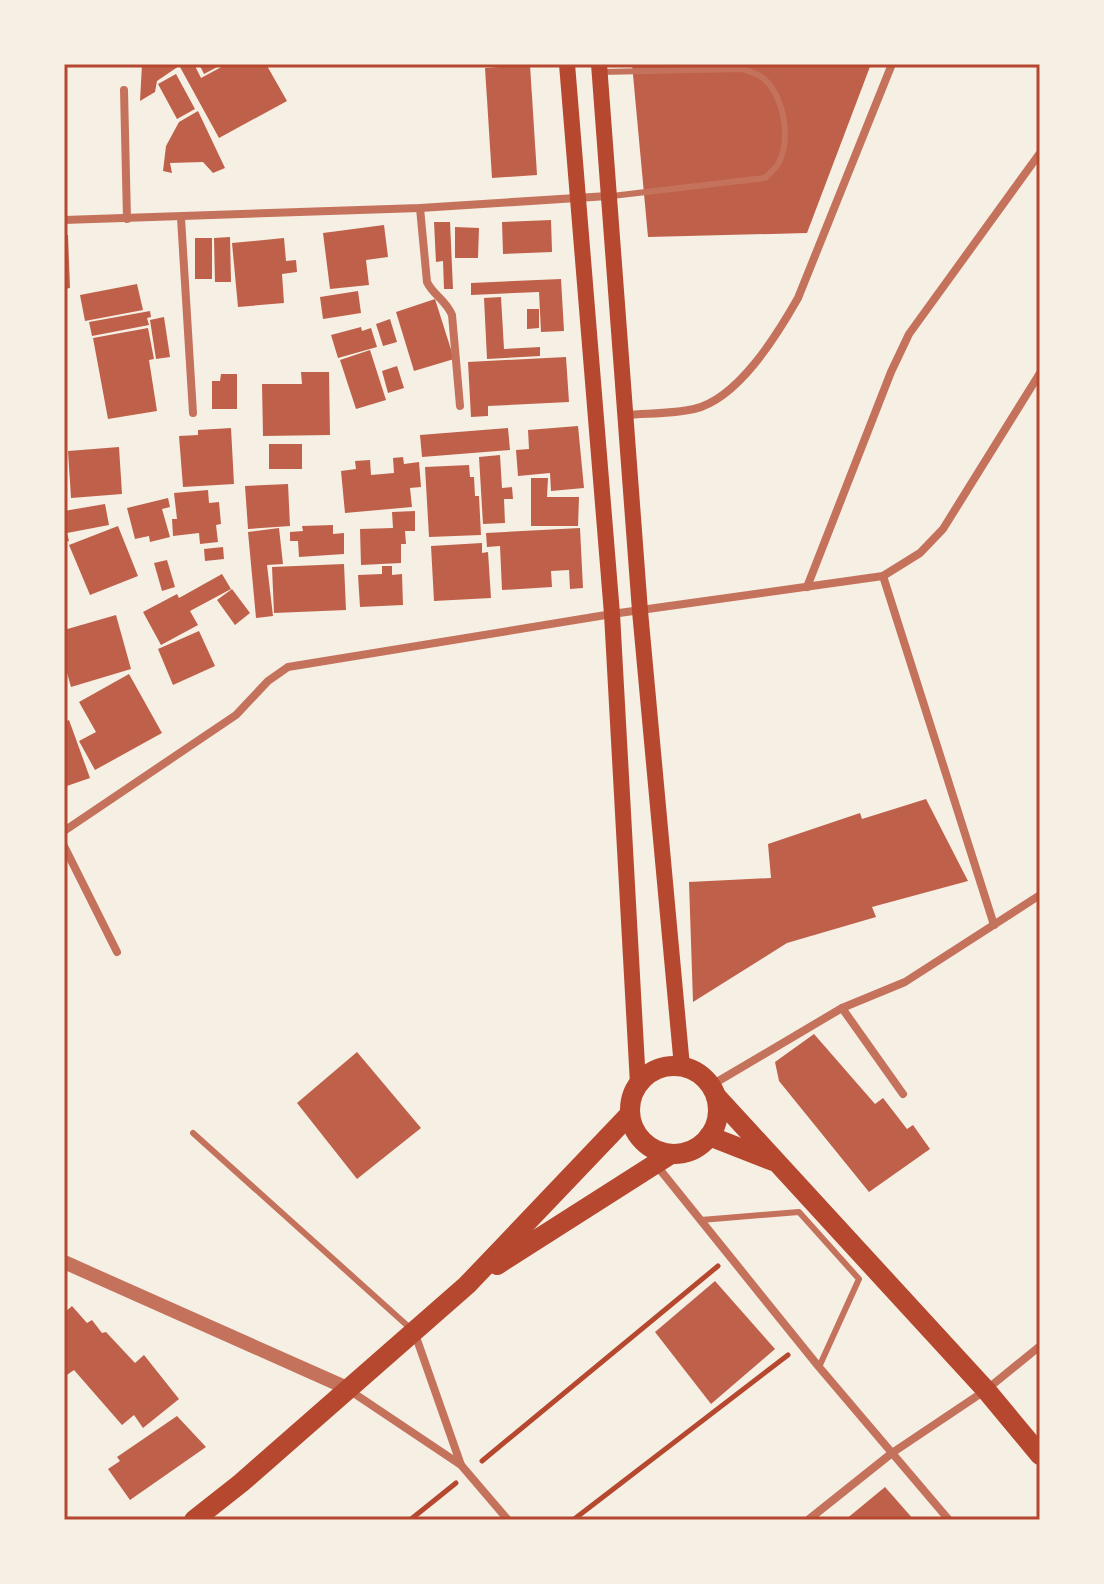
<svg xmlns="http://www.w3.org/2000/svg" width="1104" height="1584" viewBox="0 0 1104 1584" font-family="Barlow,sans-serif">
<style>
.building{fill:#bf614a}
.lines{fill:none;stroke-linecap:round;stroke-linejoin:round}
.path{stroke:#b5482f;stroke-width:5}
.service{stroke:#c5725c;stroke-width:6}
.minor{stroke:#c5725c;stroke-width:8}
.tertiary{stroke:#c5725c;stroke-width:14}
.secondary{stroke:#b5482f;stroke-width:16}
.primary{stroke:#b5482f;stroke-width:20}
.neatline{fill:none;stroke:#b5482f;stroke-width:3}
</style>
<rect width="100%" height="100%" fill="#f6efe4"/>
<g class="building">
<polygon points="142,64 182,64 157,81 155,92 140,101"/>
<polygon points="186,64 194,64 201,78 227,64 266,64 287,101 219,138 180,67"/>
<polygon points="199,64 223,64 204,74"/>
<polygon points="632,64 871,64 807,233 648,237"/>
<polygon points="530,65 537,175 492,178 485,68"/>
<polygon points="176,74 195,109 177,119 158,84"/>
<polygon points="198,111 225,168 213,173 203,162 170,163 172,173 163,171 166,146 179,122"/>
<polygon points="551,220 552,252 503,254 502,222"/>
<polygon points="434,222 450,222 453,289 444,289 443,261 436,262"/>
<polygon points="384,225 388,257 366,260 369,285 330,289 323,233"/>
<polygon points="455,227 479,228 478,258 455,258"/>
<polygon points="64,235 68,235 70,288 64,289"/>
<polygon points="230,237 231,282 215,282 214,238"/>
<rect x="195" y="238" width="17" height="41"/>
<polygon points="284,238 286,261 296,260 297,272 282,274 284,303 238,307 232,243"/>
<polygon points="561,279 564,331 541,332 539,292 471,295 471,283"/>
<polygon points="137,284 143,310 85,321 80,295"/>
<polygon points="358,291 361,313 323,319 320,297"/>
<polygon points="501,297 504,349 540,347 540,356 487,359 484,298"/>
<polygon points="435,299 454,359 414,371 396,312"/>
<polygon points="527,309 539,309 539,328 527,329"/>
<polygon points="150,311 151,317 147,318 149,325 92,336 89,322"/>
<polygon points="164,317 170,357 156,359 150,320"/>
<polygon points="390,319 397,342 383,346 376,324"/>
<polygon points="361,327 362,331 371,328 377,347 338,358 331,335"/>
<polygon points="148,328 154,359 149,360 157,411 108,419 93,338"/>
<polygon points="370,350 386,400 356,409 340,360"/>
<polygon points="566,357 569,402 488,406 488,416 471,417 468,362"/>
<polygon points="397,366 404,388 388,393 382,371"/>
<polygon points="301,372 329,372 330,435 263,436 262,384 302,384"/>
<polygon points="221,374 237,374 237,409 212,409 212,381 220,381"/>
<polygon points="578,426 584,488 551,491 550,473 518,476 516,450 529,449 528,430"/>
<polygon points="231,428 234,484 183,487 179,436 198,435 198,430"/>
<polygon points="508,428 510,450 422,457 420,435"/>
<rect x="269" y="444" width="33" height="25"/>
<polygon points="119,447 122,494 71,498 68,451"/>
<polygon points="500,455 502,488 512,487 513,499 504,499 505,523 483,524 479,457"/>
<polygon points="403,457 404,464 419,462 421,487 410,488 412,507 345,513 341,471 356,469 355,461 370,460 371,475 394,473 393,458"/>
<polygon points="469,465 470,477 474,477 475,496 479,496 481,535 429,537 425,467"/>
<polygon points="531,478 548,478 547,497 579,497 578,526 531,526"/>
<polygon points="288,484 290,526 248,529 245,486"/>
<polygon points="208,490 209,503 219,502 221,524 216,525 218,542 200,544 199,533 173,536 172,519 177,519 174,493"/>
<polygon points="168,498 170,507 162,509 170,537 150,542 149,536 135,539 127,508"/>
<polygon points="105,504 109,525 67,533 69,541 64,542 64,511"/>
<polygon points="415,511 415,531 405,531 406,544 401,544 401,563 361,565 360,529 393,528 392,512"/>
<polygon points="333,525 333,534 344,533 344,554 299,557 298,541 290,541 290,532 303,531 302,526"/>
<polygon points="118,526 138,576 90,595 69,545"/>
<polygon points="279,528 283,564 267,565 273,616 256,618 248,532"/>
<polygon points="580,528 583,588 570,589 569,570 551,571 552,587 502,590 500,546 487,547 486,533"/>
<polygon points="482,543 482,553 488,552 491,598 434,601 431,546"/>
<polygon points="223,547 224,559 205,561 204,549"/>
<polygon points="167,560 175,587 162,591 154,563"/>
<polygon points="344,564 346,610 274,613 272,567"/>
<polygon points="382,566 392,566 392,575 402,574 403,605 360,607 358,575 382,574"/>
<polygon points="222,574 231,589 190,611 198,625 161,645 143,612 177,594 179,598"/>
<polygon points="232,589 250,613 235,625 217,600"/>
<polygon points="116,615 131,669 71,687 64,662 64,630"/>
<polygon points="199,631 215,666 173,685 158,649"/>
<polygon points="129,674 162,733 95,770 79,741 96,732 79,702"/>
<polygon points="69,720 90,778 64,787 64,722"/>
<polygon points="926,799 968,881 872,907 876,917 787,943 693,1002 689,882 771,878 768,844 860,813 862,819"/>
<polygon points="814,1034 875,1104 883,1098 907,1129 913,1125 930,1149 869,1192 779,1081 775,1062"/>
<polygon points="357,1052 421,1128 357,1179 297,1103"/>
<polygon points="715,1281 775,1349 711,1404 655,1332"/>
<polygon points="72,1306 87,1323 92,1320 102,1333 106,1332 135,1363 144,1355 179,1399 143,1428 134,1415 122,1425 74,1370 64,1377 64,1313"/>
<polygon points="177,1416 206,1447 130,1500 108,1469 120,1461 117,1457"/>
<polygon points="885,1487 914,1520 845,1520"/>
</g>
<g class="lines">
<g class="path">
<polyline points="482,1461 718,1266"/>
<polyline points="410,1520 456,1483"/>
<polyline points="573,1520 788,1355"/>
</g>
<g class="service">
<path d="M600,72l142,-3c6,2 13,4 18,7 24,15 32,65 18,88 -3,5 -9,10 -13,14l-153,18"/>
<polyline points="193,1133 410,1328"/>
<polyline points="701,1220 799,1212 859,1279 819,1367"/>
</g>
<g class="minor">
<polyline points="124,90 127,219"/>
<path d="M420,208l7,74c6,13 19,18 25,33l8,91"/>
<polyline points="181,218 193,413"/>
<polyline points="64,220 420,208 608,196"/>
<path d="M625,415c22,-2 47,-1 69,-6 44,-10 83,-74 104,-111l94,-234"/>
<polyline points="883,576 994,925"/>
<polyline points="807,587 891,372 909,334 1040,153"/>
<polyline points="64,831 236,715 268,681 288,667 612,614 883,576 920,553 943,529 1040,373"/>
<polyline points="64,846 117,952"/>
<polyline points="842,1008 903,1094"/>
<polyline points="710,1086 842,1008 905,982 1040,895"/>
<polyline points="657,1166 819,1367 949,1520"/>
<polyline points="415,1334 461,1465"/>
<polyline points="349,1390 461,1465 508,1520"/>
<polyline points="808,1520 892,1453 986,1390 1040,1346"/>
</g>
<polyline class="tertiary" points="64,1262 347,1388"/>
<g class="secondary">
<polyline points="567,64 612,614 638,1084"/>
<polyline points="599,64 640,611 682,1067"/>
</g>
<g class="primary">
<circle cx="674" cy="1110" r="44"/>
<polyline points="716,1096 986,1390 1040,1455"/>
<polyline points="709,1136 773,1161"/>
<polyline points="497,1265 671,1154"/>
<polyline points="194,1520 241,1483 467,1285 630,1114"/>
</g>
</g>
<rect width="1104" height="1584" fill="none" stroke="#f6efe4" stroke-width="132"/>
<rect x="66" y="66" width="972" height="1452" class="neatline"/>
</svg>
